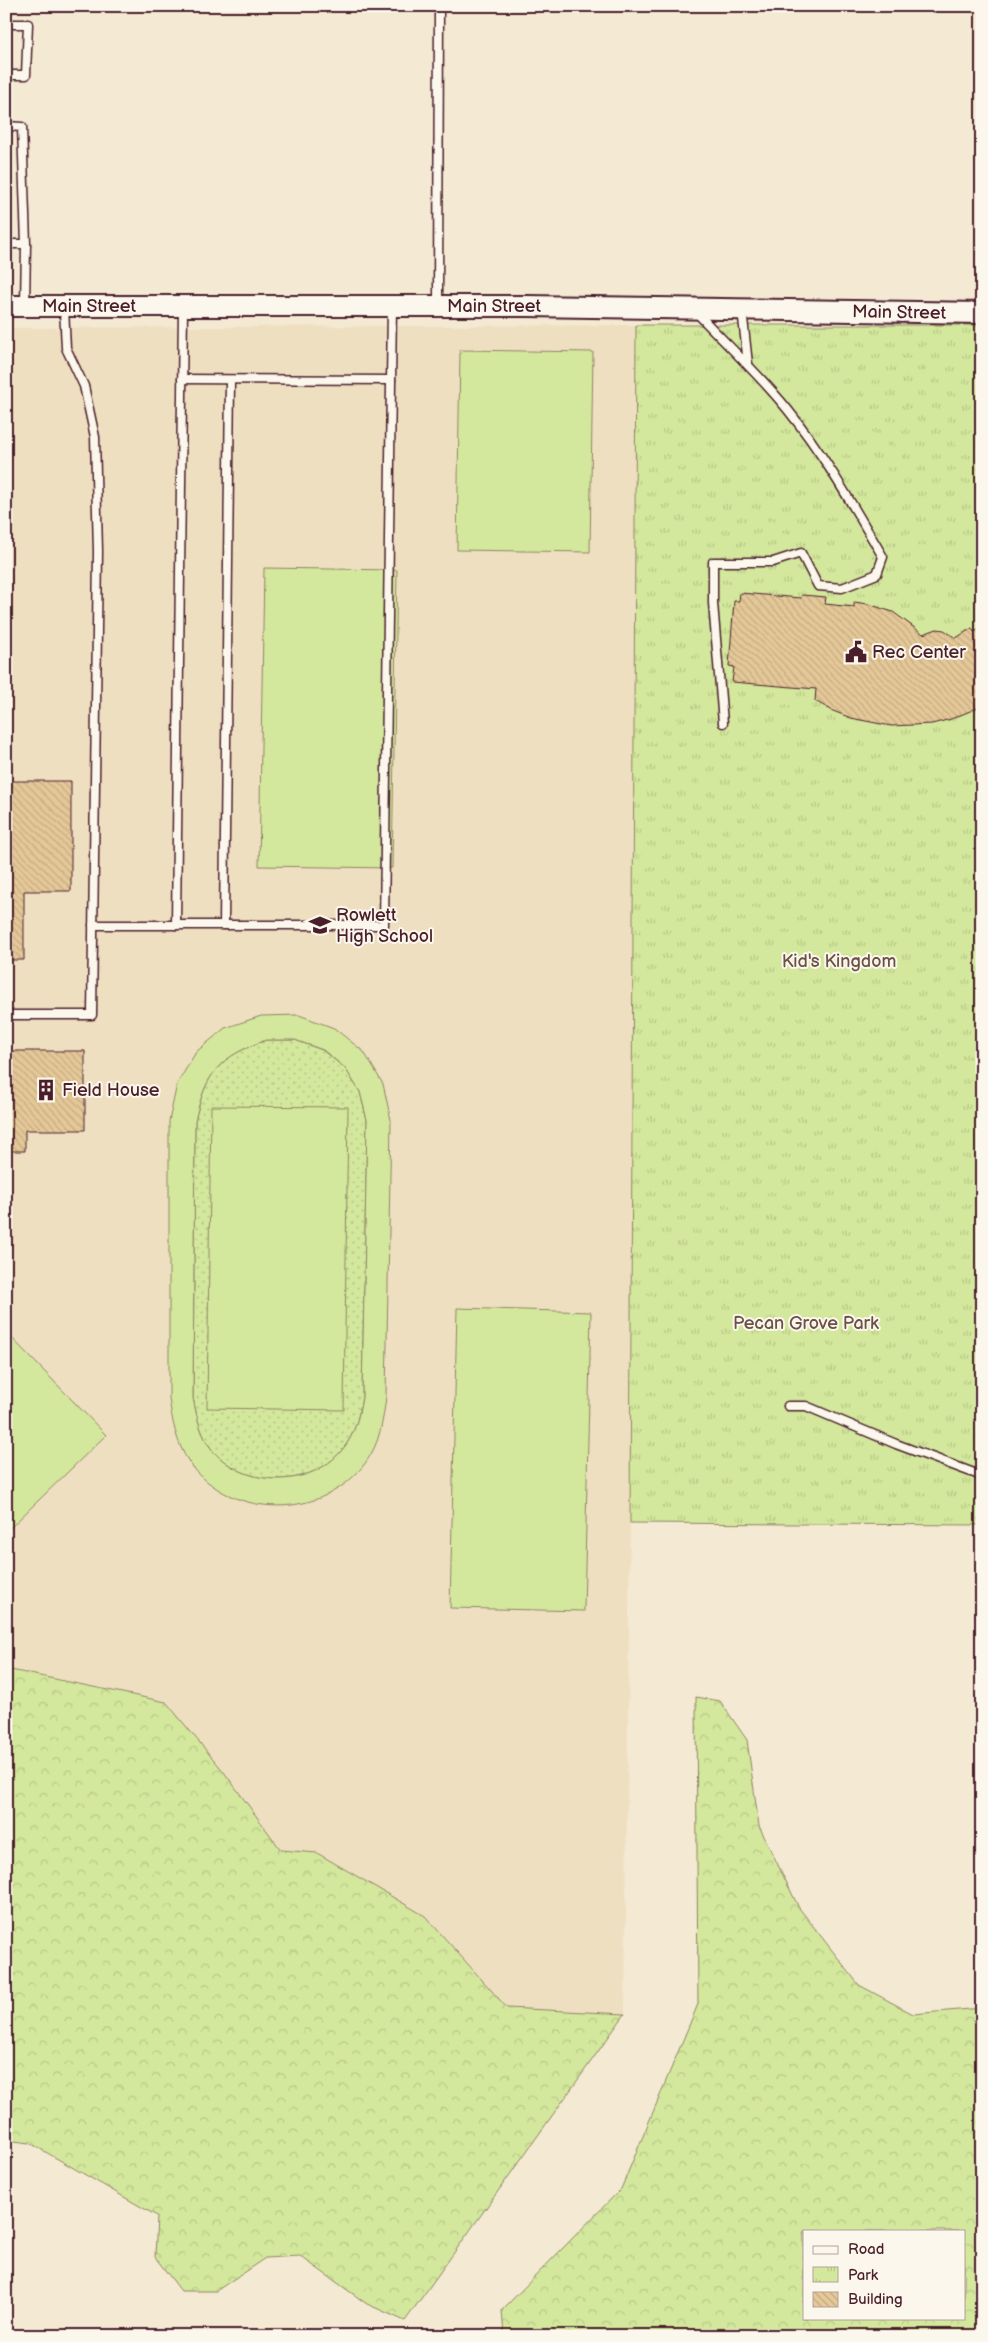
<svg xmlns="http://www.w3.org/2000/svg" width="988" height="2342" viewBox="0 0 988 2342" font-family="'Balsamiq Sans',sans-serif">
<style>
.built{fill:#efdfc1}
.grass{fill:url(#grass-dots);stroke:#8e8464}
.forest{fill:url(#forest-crowns);stroke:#8e8464;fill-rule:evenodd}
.park{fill:url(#park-tufts);stroke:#8e8464}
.pitch{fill:#d3e89c;stroke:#8e8464;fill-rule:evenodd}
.building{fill:url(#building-back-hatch);stroke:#4a1f2b}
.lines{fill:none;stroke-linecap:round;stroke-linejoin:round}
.service-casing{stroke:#4a1f2b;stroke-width:11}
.tertiary-casing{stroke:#4a1f2b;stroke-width:24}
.service{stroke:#fbf7ec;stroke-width:8}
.tertiary{stroke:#fbf7ec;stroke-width:20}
.labels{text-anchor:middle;stroke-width:4;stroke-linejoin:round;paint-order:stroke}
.street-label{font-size:18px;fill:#4a1f2b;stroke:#fbf7ec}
.poi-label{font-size:18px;fill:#4a1f2b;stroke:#fbf7ec;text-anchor:start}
.park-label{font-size:18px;fill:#6c5147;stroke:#fbf7ec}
</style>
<defs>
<pattern id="grass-dots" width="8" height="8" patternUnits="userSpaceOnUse" patternTransform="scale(1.25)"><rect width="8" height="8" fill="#d3e89c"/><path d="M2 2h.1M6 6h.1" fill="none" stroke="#b7c787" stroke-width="1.8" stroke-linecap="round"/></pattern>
<pattern id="forest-crowns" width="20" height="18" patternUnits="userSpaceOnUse" patternTransform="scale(1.25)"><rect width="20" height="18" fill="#d3e89c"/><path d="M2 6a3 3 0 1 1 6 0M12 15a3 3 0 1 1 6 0" fill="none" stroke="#b7c787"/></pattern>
<pattern id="park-tufts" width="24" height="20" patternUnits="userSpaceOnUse" patternTransform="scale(1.25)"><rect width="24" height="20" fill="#d3e89c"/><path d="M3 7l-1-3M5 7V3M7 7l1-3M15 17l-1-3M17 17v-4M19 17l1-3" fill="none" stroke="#b7c787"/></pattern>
<pattern id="building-back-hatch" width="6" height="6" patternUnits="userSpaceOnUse" patternTransform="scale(1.25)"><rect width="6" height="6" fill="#e4c898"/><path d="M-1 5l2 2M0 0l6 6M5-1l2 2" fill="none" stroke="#c5ab83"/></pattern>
</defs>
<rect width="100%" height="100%" fill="#f4e9d3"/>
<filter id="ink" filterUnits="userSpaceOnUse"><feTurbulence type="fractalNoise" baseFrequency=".02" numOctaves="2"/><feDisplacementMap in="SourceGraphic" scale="10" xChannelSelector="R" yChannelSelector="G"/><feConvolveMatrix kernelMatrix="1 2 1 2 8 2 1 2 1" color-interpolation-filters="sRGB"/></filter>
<g filter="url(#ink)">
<polygon class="built" points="636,325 630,1523 625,2014 507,2008 425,1916 317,1853 281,1850 224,1772 166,1702 6,1669 6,328"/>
<path class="grass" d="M266,1040h29l27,10 23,18 15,24 7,28 -5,277c-3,19 -7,38 -20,53 -32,39 -96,38 -129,1 -13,-16 -16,-34 -20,-53l2,-277c11,-49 24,-64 71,-81z"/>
<g class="forest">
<polygon points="6,1669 166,1702 224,1772 281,1850 317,1853 425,1916 507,2008 625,2014 405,2321 367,2304 300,2256 265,2258 216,2291 181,2291 155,2257 157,2216 30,2143 6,2140"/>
<path d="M696,1697l24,4 27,39 12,86 40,82 60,77 54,29 69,-6v328h-478l-2,-26 119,-121 77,-185zM804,2231h160v87h-160z"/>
</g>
<polygon class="park" points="636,325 982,325 982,1525 630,1523"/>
<g class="pitch">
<polygon points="460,350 593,352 590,552 457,550"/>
<polygon points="264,568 397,570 392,868 259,866"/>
<path d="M299,1015l35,13 30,24 19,32 8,36 -5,277c-3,23 -6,46 -20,65 -41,58 -135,59 -177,0 -13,-19 -17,-42 -20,-64v-277l8,-37 19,-32 29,-24 36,-12zM266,1040h29l28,10 22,18 15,24 7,28 -5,277c-3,19 -7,38 -20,53 -32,39 -96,38 -129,1 -13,-16 -16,-34 -20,-53l2,-277c11,-49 24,-64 71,-81z"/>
<polygon points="211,1106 348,1107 344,1410 207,1408"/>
<polygon points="457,1308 591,1312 584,1611 450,1608"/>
<polygon points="6,1332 106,1435 6,1532"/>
</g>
<g class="building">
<polygon points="740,593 801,598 802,595 826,597 825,604 854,607 854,602 868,604 893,612 923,634 937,629 944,630 956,638 972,628 974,632 982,627 982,706 951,719 932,724 891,726 851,718 833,711 815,701 816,689 732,682 734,667 729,666 734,601 739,601"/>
<polygon points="6,781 71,781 71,891 24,891 24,960 6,960"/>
<polygon points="6,1051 85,1051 85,1130 25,1130 25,1151 6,1151"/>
</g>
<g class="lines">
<g class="service-casing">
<g id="service">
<polyline points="6,24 28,24 26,75 6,75"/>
<polyline points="6,126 22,127 26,244 25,306"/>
<polyline points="6,244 26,244"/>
<polyline points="438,304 439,6"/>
<polyline points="742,309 748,364"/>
<path d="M697,313c30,32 63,62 91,97 37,46 65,96 95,147l-6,17 -35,14 -24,-2 -17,-33 -28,9h-60v41l10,120"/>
<polyline points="182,379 391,380"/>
<polyline points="93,925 384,925 392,306"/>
<polyline points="176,925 183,308"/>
<polyline points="224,925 230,380"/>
<polyline points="6,1015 92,1015 98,551 95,437 84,386 66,348 64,308"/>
<polyline points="788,1406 806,1406 896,1444 982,1476"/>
</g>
</g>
<g class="tertiary-casing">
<polyline id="tertiary" points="6,306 528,306 982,313"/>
</g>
<use href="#service" class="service"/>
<use href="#tertiary" class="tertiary"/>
</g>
</g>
<defs>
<g id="civic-bare" transform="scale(1.725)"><path d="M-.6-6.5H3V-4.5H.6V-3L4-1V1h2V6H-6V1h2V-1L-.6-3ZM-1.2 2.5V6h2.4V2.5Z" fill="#4a1f2b" stroke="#fbf7ec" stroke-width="2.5" paint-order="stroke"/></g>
<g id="school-bare" transform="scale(1.725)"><path d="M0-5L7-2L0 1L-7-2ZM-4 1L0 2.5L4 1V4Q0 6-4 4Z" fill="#4a1f2b" stroke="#fbf7ec" stroke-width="2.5" paint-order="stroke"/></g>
<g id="building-bare" transform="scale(1.725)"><path d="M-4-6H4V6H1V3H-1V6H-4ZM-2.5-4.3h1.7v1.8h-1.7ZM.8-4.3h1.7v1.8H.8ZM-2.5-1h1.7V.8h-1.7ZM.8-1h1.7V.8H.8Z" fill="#4a1f2b" stroke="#fbf7ec" stroke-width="2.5" paint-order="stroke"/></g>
</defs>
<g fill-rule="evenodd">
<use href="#civic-bare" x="856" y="652"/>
<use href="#school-bare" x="320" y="925"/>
<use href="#building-bare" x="46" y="1090"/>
</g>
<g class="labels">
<g class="street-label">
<text x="89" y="312">Main Street</text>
<text x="494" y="312">Main Street</text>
<text transform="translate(899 312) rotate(1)" y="6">Main Street</text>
</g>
<g class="poi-label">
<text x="872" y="658">Rec Center</text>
<text x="336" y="921">Rowlett<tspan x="336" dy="21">High School</tspan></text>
<text x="62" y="1096">Field House</text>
</g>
<g class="park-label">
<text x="839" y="967">Kid's Kingdom</text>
<text x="806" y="1329">Pecan Grove Park</text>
</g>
</g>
<rect width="988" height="2342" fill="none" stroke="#fbf7ec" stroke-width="25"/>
<rect x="12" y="12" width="963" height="2317" fill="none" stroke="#4a1f2b" stroke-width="2" filter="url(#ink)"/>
<rect x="803" y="2230" width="162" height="90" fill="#fbf7ec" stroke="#b4a19f"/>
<rect x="813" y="2246" width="25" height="8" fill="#fbf7ec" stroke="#b4a19f"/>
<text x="848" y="2254" font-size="15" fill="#4a1f2b">Road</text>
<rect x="813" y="2267" width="25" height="15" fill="url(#park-tufts)" stroke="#b4a19f"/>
<text x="848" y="2280" font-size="15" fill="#4a1f2b">Park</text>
<rect x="813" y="2292" width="25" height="15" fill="url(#building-back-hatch)" stroke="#b4a19f"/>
<text x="848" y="2304" font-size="15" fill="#4a1f2b">Building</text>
</svg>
